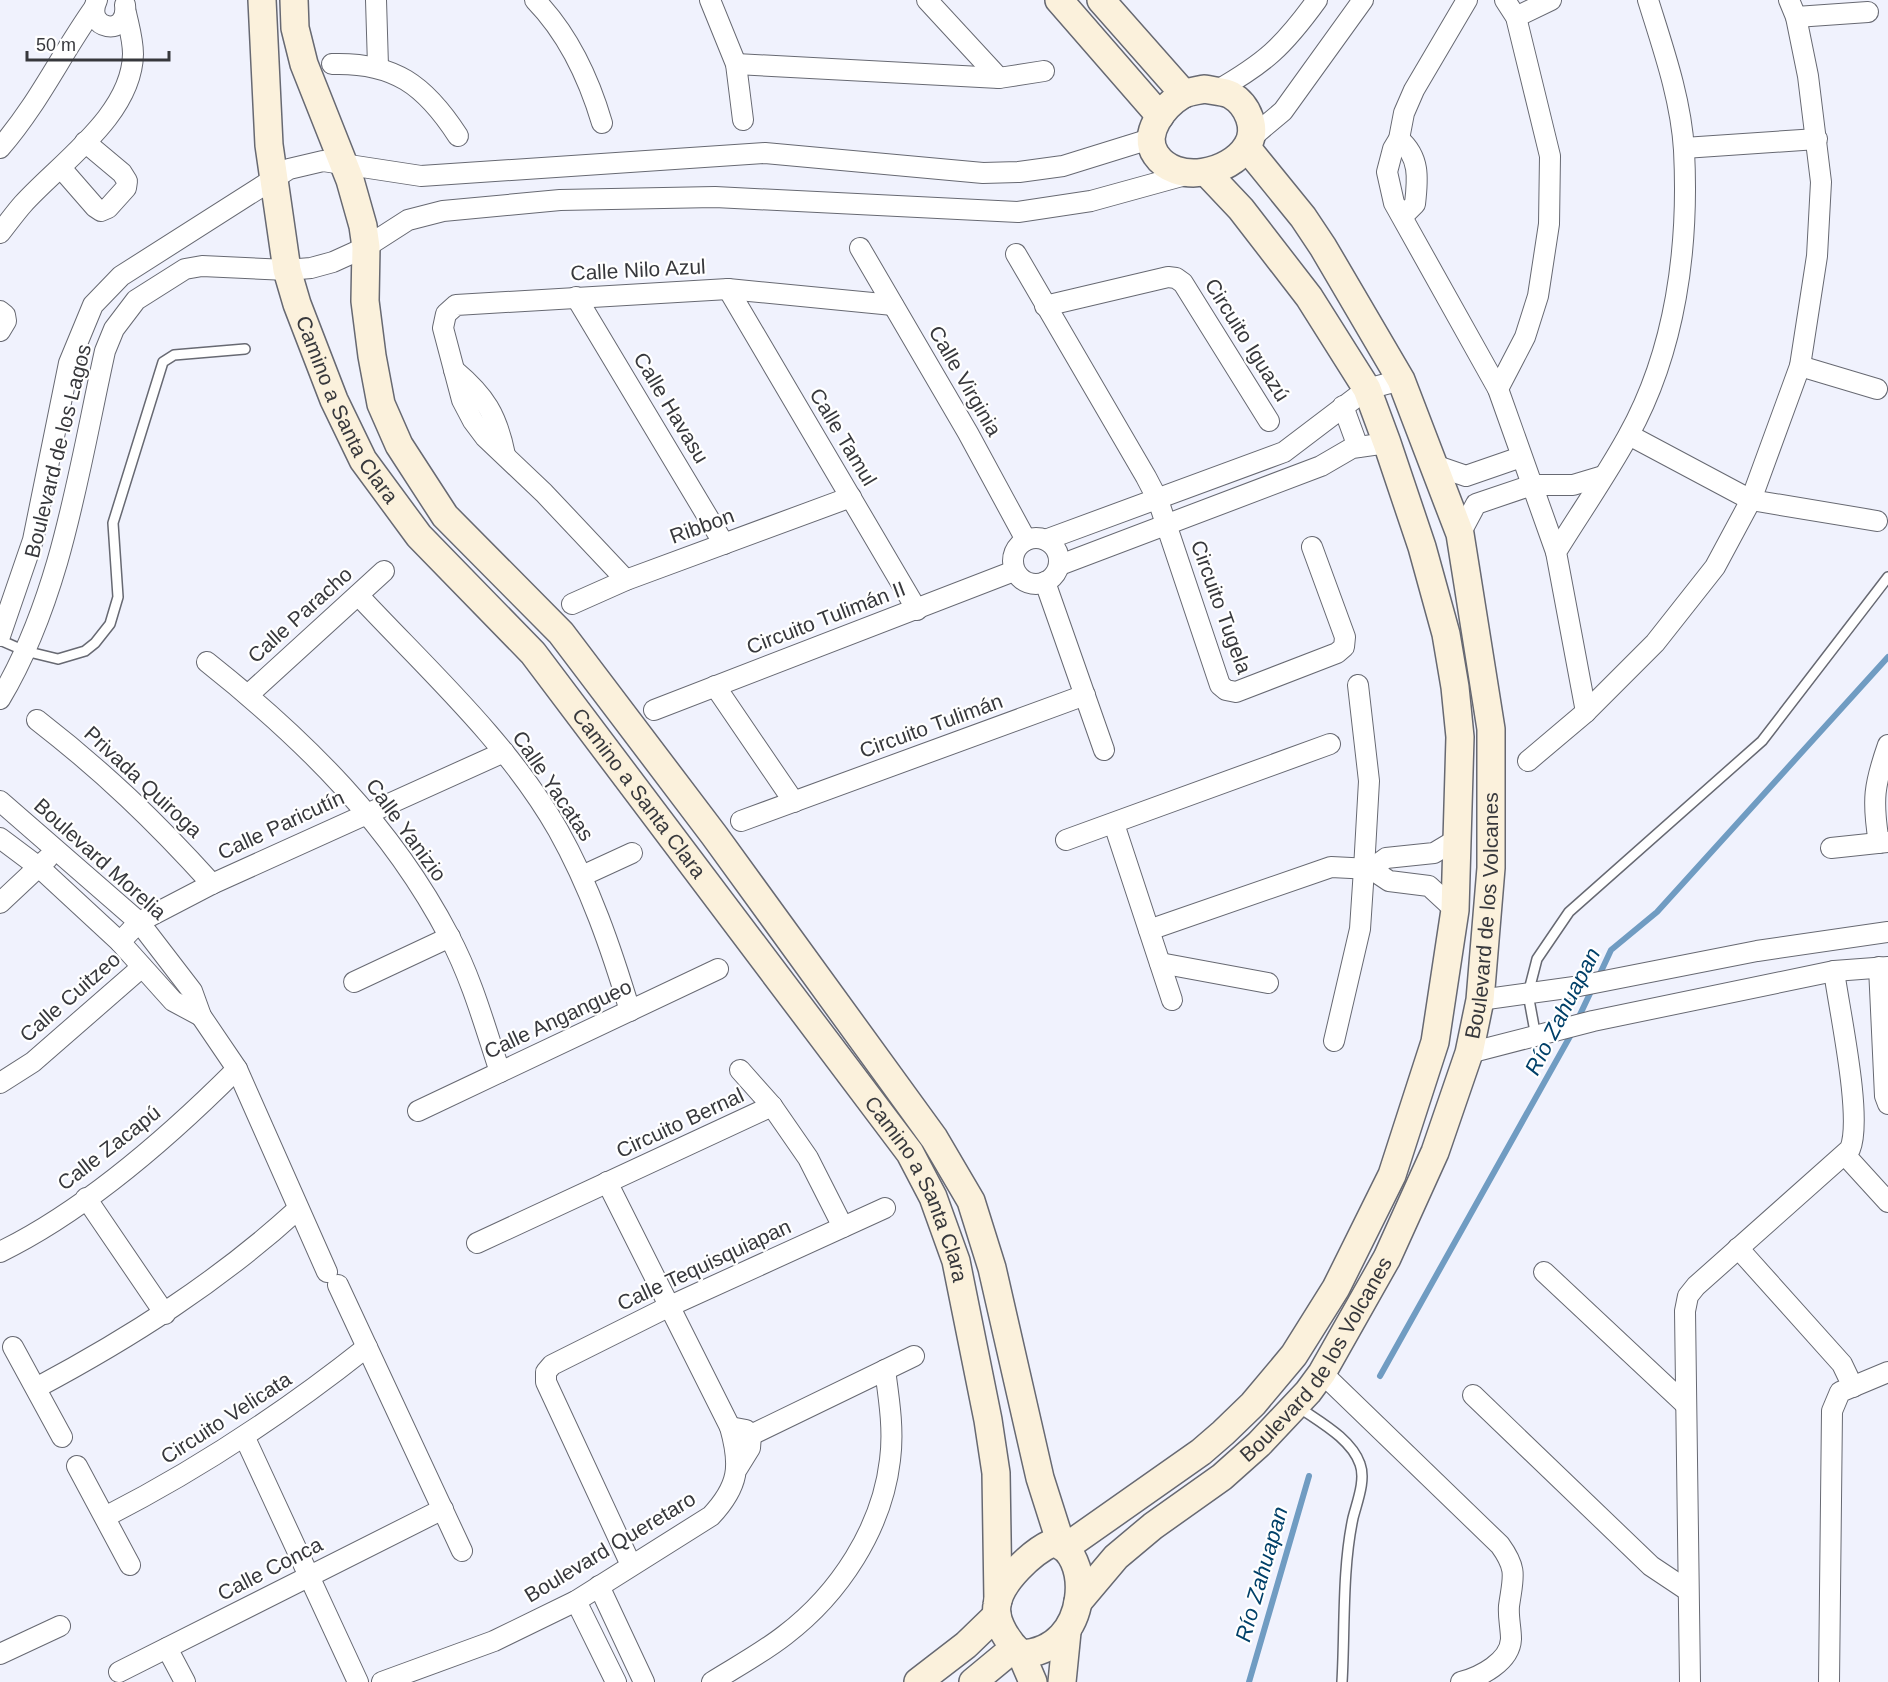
<svg xmlns="http://www.w3.org/2000/svg" width="1888" height="1682" viewBox="0 0 1888 1682" font-family="Arial,sans-serif">
<style>
.lines{fill:none;stroke-linecap:round;stroke-linejoin:round}
.stream{stroke:#709cc2;stroke-width:6}
.lane-casing{stroke:#676972;stroke-width:12}
.street-casing{stroke:#676972;stroke-width:22}
.secondary-casing{stroke:#676972;stroke-width:30}
.lane{stroke:#fff;stroke-width:9}
.street{stroke:#fff;stroke-width:20}
.secondary{stroke:#fbf1dc;stroke-width:27}
.labels{text-anchor:middle;stroke-width:4.5;stroke-linejoin:round;paint-order:stroke}
.street-label{font-size:21px;fill:#37383c;stroke:#fff}
.water-label{font-size:22px;font-style:italic;fill:#004069;stroke:#fff}
</style>
<rect width="100%" height="100%" fill="#f0f2fd"/>
<g class="lines">
<g class="stream">
<polyline points="1598,978 1611,950 1657,912 1888,657"/>
<polyline points="1577,1021 1593,987"/>
<polyline points="1380,1376 1573,1031"/>
<polyline points="1249,1682 1309,1476"/>
</g>
<g class="lane-casing">
<g id="lane">
<polyline points="0,640 25,651 58,659 85,651 95,643 110,624 118,597 113,523 163,362 174,355 245,349"/>
<polyline points="1536,1037 1528,994 1537,959 1569,912 1762,741 1888,577"/>
<path d="M1297,1406c21,15 54,32 63,58 6,16 -3,38 -7,54 -11,51 -8,112 -11,164"/>
</g>
</g>
<g class="street-casing">
<g id="street">
<path d="M97,0c-14,30 32,38 28,5"/>
<polyline points="376,0 378,66"/>
<path d="M535,0c33,34 54,79 67,123"/>
<polyline points="710,0 736,64 743,120"/>
<polyline points="927,0 999,78"/>
<polyline points="1467,0 1414,90 1404,113 1399,139 1393,149 1387,172 1394,203 1498,389 1556,552"/>
<polyline points="1516,17 1551,0"/>
<polyline points="1796,17 1868,12"/>
<path d="M332,64c62,-2 93,21 126,72"/>
<polyline points="736,64 999,78 1044,71"/>
<path d="M1216,91c49,-28 67,-44 101,-91"/>
<polyline points="1251,138 1283,111 1363,0"/>
<path d="M1399,139c21,18 19,39 16,65l-12,12"/>
<path d="M0,148c39,-45 60,-92 94,-140"/>
<polyline points="1684,148 1817,139"/>
<polyline points="61,168 95,207 101,211 108,208 126,188 127,181 122,173 85,142"/>
<path d="M0,233c8,-10 15,-20 23,-29 37,-41 109,-89 110,-150 0,-14 -4,-27 -7,-41"/>
<polyline points="860,248 968,433 1026,540"/>
<polyline points="1016,254 1146,477 1158,500 1220,685 1226,690 1236,692 1337,653 1344,647 1345,637 1312,547"/>
<polyline points="728,289 917,610"/>
<polyline points="576,297 724,544"/>
<polyline points="1045,306 1168,277 1176,278 1183,283 1269,421"/>
<polyline points="0,311 5,315 6,321 0,331"/>
<polyline points="1800,366 1877,389"/>
<path d="M454,370c31,26 43,45 51,85"/>
<polyline points="1498,389 1525,337 1538,296 1549,224 1550,156 1516,17 1505,0"/>
<polyline points="1343,406 1358,447"/>
<polyline points="1629,435 1751,500 1877,521"/>
<polyline points="1434,465 1466,476 1521,457"/>
<polyline points="1460,534 1476,504 1532,485 1573,485 1603,476"/>
<circle cx="1036" cy="561" r="23"/>
<polyline points="1048,539 1284,452 1367,389 1401,380"/>
<polyline points="1060,565 1321,466 1352,448 1387,443"/>
<polyline points="626,580 544,493 485,437 473,421 462,400 443,328 446,314 456,305 728,289 893,305"/>
<polyline points="1045,582 1104,750"/>
<path d="M358,595c69,74 149,146 200,235 32,57 53,118 72,181"/>
<polyline points="572,604 626,580 851,497"/>
<polyline points="0,636 33,540 69,363 93,305 121,276 289,169 323,161 421,176 765,153 983,173 1019,172 1063,166 1150,139"/>
<path d="M207,662c97,77 184,163 242,274 23,43 36,91 51,136"/>
<polyline points="715,686 794,802"/>
<polyline points="248,695 384,571"/>
<path d="M0,699c62,-104 79,-231 105,-348l9,-22 22,-29 49,-31 17,-3 85,4 24,-2 22,-6 33,-15 42,-27 35,-9 117,-11 155,-3 303,15 73,-11 98,-27"/>
<polyline points="654,710 1014,571"/>
<path d="M1586,712l-30,-160c24,-39 50,-76 72,-116 48,-86 61,-189 56,-286 -3,-51 -21,-102 -36,-150"/>
<path d="M37,720c67,52 118,101 175,164"/>
<polyline points="1528,761 1586,712 1655,643 1715,567 1751,500 1800,366 1817,256 1821,182 1808,76 1796,17 1789,0"/>
<polyline points="0,801 139,922 192,991 201,1016 237,1069 327,1272"/>
<polyline points="741,821 1085,695"/>
<polyline points="1114,824 1172,1000"/>
<polyline points="0,838 40,868 120,942 173,1001 201,1016"/>
<polyline points="1066,840 1330,744"/>
<path d="M1879,843c-7,-43 -5,-58 9,-98"/>
<polyline points="1831,848 1888,842"/>
<polyline points="1371,869 1386,858 1434,853 1459,838"/>
<polyline points="582,876 632,853"/>
<polyline points="0,903 48,858"/>
<polyline points="1149,930 1331,867 1371,869 1389,881 1429,886 1455,910"/>
<polyline points="120,942 139,922 212,884 504,752"/>
<polyline points="1160,963 1268,983"/>
<polyline points="1879,967 1885,1096 1888,1104"/>
<polyline points="354,982 450,937"/>
<polyline points="1480,1000 1574,987 1757,951 1888,932"/>
<polyline points="1334,1041 1360,929 1364,869 1369,781 1358,685"/>
<polyline points="1469,1053 1593,1021 1834,971 1888,967"/>
<polyline points="740,1070 772,1106 808,1158 843,1227"/>
<polyline points="0,1083 33,1062 142,967"/>
<polyline points="418,1111 718,969"/>
<polyline points="1846,1156 1888,1202"/>
<polyline points="607,1182 730,1427"/>
<polyline points="86,1198 165,1314"/>
<polyline points="477,1243 772,1106"/>
<polyline points="1738,1248 1842,1364 1853,1387"/>
<path d="M0,1252c84,-41 171,-117 237,-183"/>
<polyline points="1544,1272 1685,1404"/>
<polyline points="338,1285 462,1551"/>
<polyline points="13,1347 62,1437"/>
<path d="M1322,1373l178,172c18,25 13,32 9,61 -1,11 2,22 2,33 -1,23 -31,38 -50,43"/>
<path d="M36,1388c94,-50 182,-106 261,-178"/>
<polyline points="1473,1395 1651,1566 1687,1590"/>
<polyline points="751,1435 914,1356"/>
<polyline points="245,1438 358,1682"/>
<polyline points="77,1466 130,1565"/>
<path d="M105,1517c94,-48 179,-104 262,-170"/>
<polyline points="631,1565 546,1382 546,1372 552,1365 670,1306 885,1208"/>
<polyline points="599,1586 644,1682"/>
<polyline points="576,1601 616,1682"/>
<polyline points="167,1648 185,1682"/>
<polyline points="0,1654 60,1626"/>
<polyline points="119,1672 443,1509"/>
<path d="M382,1682l112,-41 82,-40 135,-85c28,-30 30,-50 19,-89l16,3 5,5 -1,13 -13,21"/>
<path d="M712,1682c24,-15 50,-29 73,-47 54,-41 97,-106 105,-175 4,-30 -1,-61 -5,-90"/>
<path d="M1690,1682l-5,-371 3,-15 8,-10 154,-137c13,-31 -11,-140 -16,-178"/>
<polyline points="1829,1682 1832,1411 1840,1392 1888,1372"/>
</g>
</g>
<g class="secondary-casing">
<g id="secondary">
<path id="s1" d="M262,0l7,145 18,125 10,34 37,96 29,60 56,76 114,117 377,500 23,44 23,64 32,159 8,53 2,127"/>
<polyline points="294,0 295,28 304,64 350,180 363,226 366,247 365,301 372,356 381,404 399,445 445,516 561,633 714,835 934,1138 971,1201 992,1268 1040,1478 1061,1544"/>
<polyline points="1059,0 1160,116"/>
<polyline points="1101,0 1184,94"/>
<path d="M1204,89c9,2 20,2 27,6 17,10 27,34 16,51 -17,28 -71,39 -91,9 -15,-21 8,-49 26,-60 7,-4 15,-4 22,-6z"/>
<path d="M1052,1543c40,4 41,108 -31,111 -12,-11 -27,-32 -24,-49 3,-23 35,-53 55,-62z"/>
<polyline points="1066,1547 1201,1452 1223,1433 1253,1404 1294,1355 1336,1288 1392,1175 1435,1042 1455,910 1460,737 1455,687 1446,634 1422,547 1387,443 1367,389 1309,297 1241,209 1207,173"/>
<path id="s2" d="M1078,1602l38,-45 37,-31 69,-49 37,-33 49,-52 14,-19 65,-115 48,-106 34,-99 11,-53 11,-132v-139l-31,-195 -59,-154 -78,-133 -20,-30 -56,-69"/>
<polyline points="1021,1654 1033,1682"/>
<polyline points="918,1682 966,1645 997,1615"/>
<polyline points="973,1682 1014,1648"/>
<polyline points="1062,1682 1067,1632"/>
</g>
</g>
<use href="#lane" class="lane"/>
<use href="#street" class="street"/>
<use href="#secondary" class="secondary"/>
</g>
<g class="labels">
<g class="street-label">
<text transform="translate(638 270) rotate(-3)" y="7">Calle Nilo Azul</text>
<text transform="translate(1247 340) rotate(58)" y="7">Circuito Iguazú</text>
<text transform="translate(965 381) rotate(60)" y="7">Calle Virginia</text>
<text transform="translate(671 408) rotate(59)" y="7">Calle Havasu</text>
<text dy="7" stroke="none"><textPath href="#s1" startOffset="424">Camino a Santa Clara</textPath></text>
<text transform="translate(843 437) rotate(59)" y="7">Calle Tamul</text>
<text transform="translate(58 451) rotate(-76)" y="7">Boulevard de los Lagos</text>
<text transform="translate(702 526) rotate(-20)" y="7">Ribbon</text>
<text transform="translate(1221 607) rotate(70)" y="7">Circuito Tugela</text>
<text transform="translate(300 615) rotate(-42)" y="7">Calle Paracho</text>
<text transform="translate(826 618) rotate(-21)" y="7">Circuito Tulimán II</text>
<text transform="translate(931 726) rotate(-20)" y="7">Circuito Tulimán</text>
<text transform="translate(143 782) rotate(43)" y="7">Privada Quiroga</text>
<text transform="translate(553 786) rotate(56)" y="7">Calle Yacatas</text>
<text dy="7" stroke="none"><textPath href="#s1" startOffset="910">Camino a Santa Clara</textPath></text>
<text transform="translate(281 825) rotate(-25)" y="7">Calle Paricutín</text>
<text transform="translate(406 830) rotate(54)" y="7">Calle Yanizio</text>
<text transform="translate(100 859) rotate(42)" y="7">Boulevard Morelia</text>
<text dy="7" stroke="none"><textPath href="#s2" startOffset="828">Boulevard de los Volcanes</textPath></text>
<text transform="translate(70 997) rotate(-41)" y="7">Calle Cuitzeo</text>
<text transform="translate(558 1019) rotate(-25)" y="7">Calle Angangueo</text>
<text transform="translate(680 1123) rotate(-25)" y="7">Circuito Bernal</text>
<text transform="translate(109 1148) rotate(-38)" y="7">Calle Zacapú</text>
<text dy="7" stroke="none"><textPath href="#s1" startOffset="1396">Camino a Santa Clara</textPath></text>
<text transform="translate(704 1265) rotate(-25)" y="7">Calle Tequisquiapan</text>
<text dy="7" stroke="none"><textPath href="#s2" startOffset="344">Boulevard de los Volcanes</textPath></text>
<text transform="translate(226 1418) rotate(-33)" y="7">Circuito Velicata</text>
<text transform="translate(610 1547) rotate(-31)" y="7">Boulevard Queretaro</text>
<text transform="translate(270 1569) rotate(-27)" y="7">Calle Conca</text>
</g>
<g class="water-label">
<text transform="translate(1562 1011) rotate(-63)" y="8">Río Zahuapan</text>
<text transform="translate(1261 1574) rotate(-74)" y="8">Río Zahuapan</text>
</g>
</g>
<path d="M27 51v9h142v-9" fill="none" stroke="#37383c" stroke-width="3"/>
<text x="36" y="51" font-size="18" fill="#37383c" stroke="#ffffff" stroke-width="4.5" paint-order="stroke">50 m</text>
</svg>
